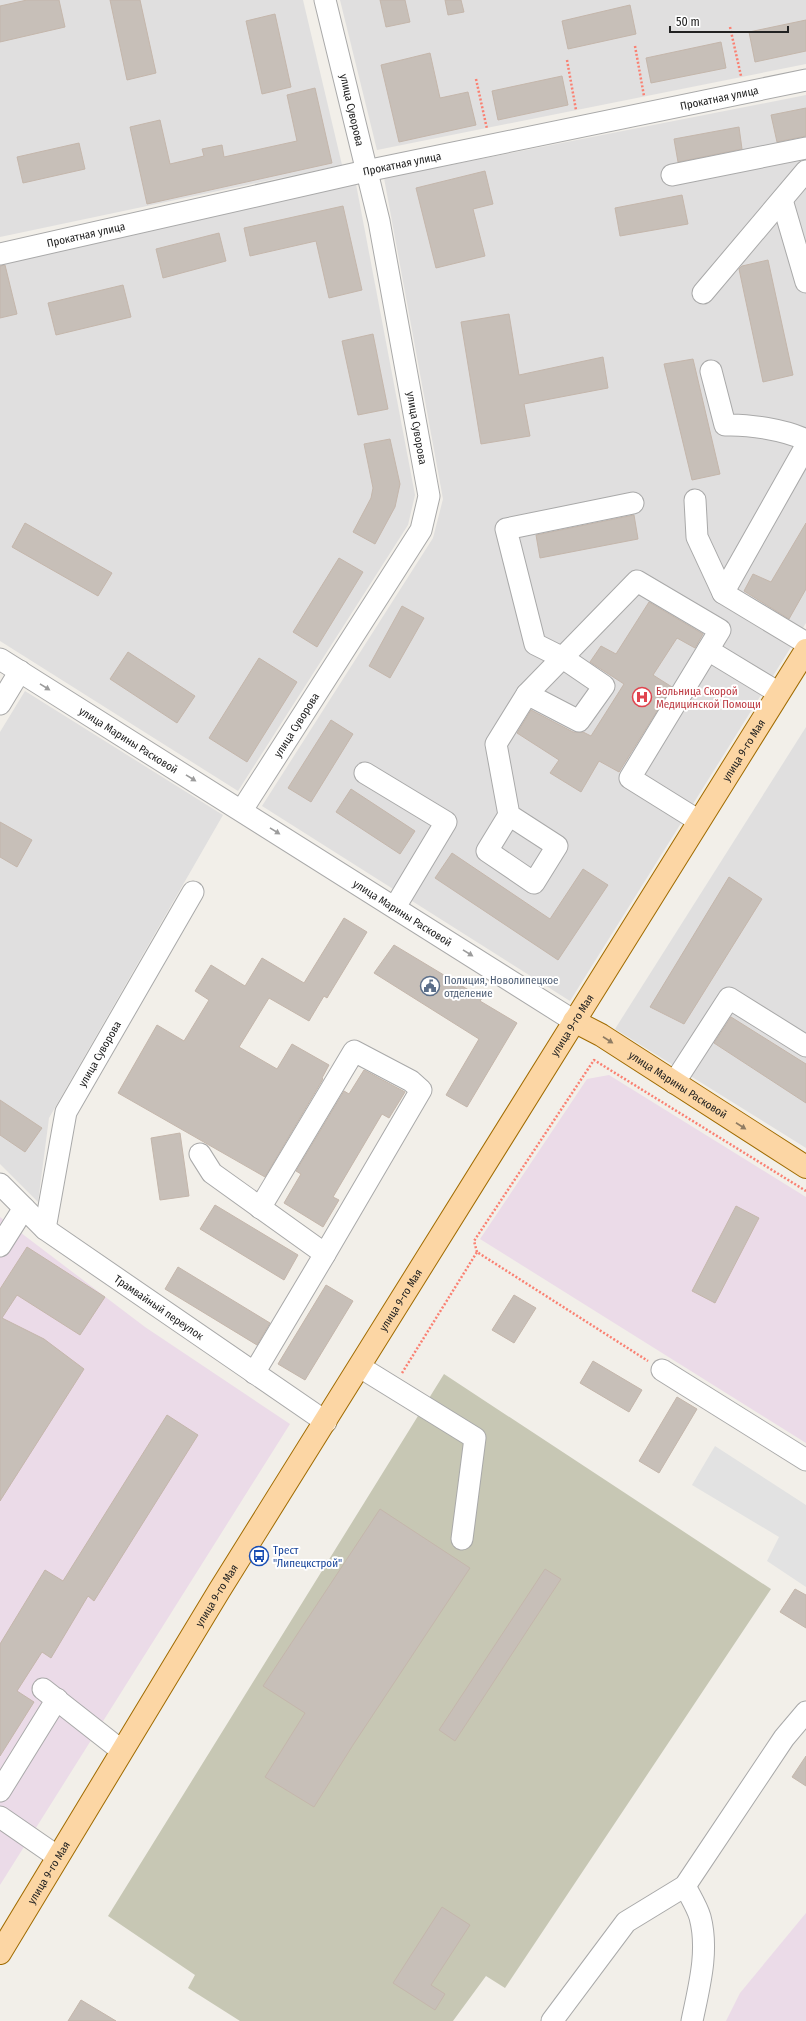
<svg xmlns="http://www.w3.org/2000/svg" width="806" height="2021" viewBox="0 0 806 2021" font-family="'Fira Sans Condensed',sans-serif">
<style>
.residential{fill:#e0dfdf}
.industrial{fill:#ebdbe8}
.construction{fill:#c7c7b4}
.parking{fill:#e2e2e2}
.building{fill:#c7bfb8;stroke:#c4b6ab}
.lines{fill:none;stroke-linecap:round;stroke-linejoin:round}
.minor-casing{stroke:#a9a9a9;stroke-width:23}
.major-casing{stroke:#a06b00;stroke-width:24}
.path{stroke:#fa8072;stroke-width:2.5;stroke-dasharray:2 2;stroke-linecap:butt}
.minor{stroke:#fff;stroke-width:21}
.major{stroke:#fcd6a4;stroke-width:22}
.oneway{fill:#9c9c9c}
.oneway2{fill:#8f7c63}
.labels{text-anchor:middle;stroke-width:4;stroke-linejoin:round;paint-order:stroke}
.street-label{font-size:11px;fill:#222;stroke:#fff}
.health-label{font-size:11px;fill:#be3a42;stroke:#fff;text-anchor:start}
.service-label{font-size:11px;fill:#4e5e75;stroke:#fff;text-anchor:start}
.transit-label{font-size:11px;fill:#164399;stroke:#fff;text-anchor:start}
</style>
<rect width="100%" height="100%" fill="#f2efe9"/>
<g class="residential">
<polygon points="0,0 303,0 342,165 0,237"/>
<polygon points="340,0 806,0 806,64 377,150"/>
<polygon points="806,95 806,623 570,1001 262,806 433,538 443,499 384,178"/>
<polygon points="356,184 415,495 408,525 238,791 0,641 0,263"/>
<polygon points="25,691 223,815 49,1118 38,1202 0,1164 0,732"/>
<polygon points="806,727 806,1148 615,1029"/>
</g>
<g class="industrial">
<polygon points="609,1075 806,1197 806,1443 480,1239 587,1079"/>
<polygon points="0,1217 145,1327 290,1424 0,1885"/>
<polygon points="806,1913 806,2021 726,2021 740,1993"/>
</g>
<polygon class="construction" points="444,1374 771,1589 505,1988 486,1976 453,2021 240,2021 188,1988 195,1975 108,1916"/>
<polygon class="parking" points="715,1446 806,1505 806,1587 767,1561 779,1537 692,1485"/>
<g class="building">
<polygon points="27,0 59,0 65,27 0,42 0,6"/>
<polygon points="110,0 140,0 156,73 127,80"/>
<polygon points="380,0 405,0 410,22 386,27"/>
<polygon points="445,0 461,0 464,12 448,15"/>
<polygon points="630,5 636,34 568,49 562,21"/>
<polygon points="275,14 291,87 262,94 246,21"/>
<polygon points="806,20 806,51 755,62 749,32"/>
<polygon points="721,42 726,68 651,83 646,58"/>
<polygon points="430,53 440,98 468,92 476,125 399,142 381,65"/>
<polygon points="562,76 568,105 498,120 492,91"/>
<polygon points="315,88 332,163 147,204 130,127 160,120 170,164 204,156 202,149 222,145 224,157 297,141 287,95"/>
<polygon points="806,108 806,136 777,142 771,115"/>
<polygon points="739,127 742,149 678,162 674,139"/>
<polygon points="79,143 85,169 23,183 17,157"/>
<polygon points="485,171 493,204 473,209 485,256 436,268 416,188"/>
<polygon points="682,195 688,224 620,236 615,208"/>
<polygon points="343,206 362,290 329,298 316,241 250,256 244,228"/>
<polygon points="219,233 226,261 163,278 156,249"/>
<polygon points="768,260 793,375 763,382 739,269 742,266"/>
<polygon points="5,265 17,314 0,318 0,266"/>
<polygon points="123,285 131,317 56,335 48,303"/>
<polygon points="509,314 519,375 603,357 608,388 524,404 530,436 481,444 461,322"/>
<polygon points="373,334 388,409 358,415 342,341"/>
<polygon points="693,359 720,474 692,480 664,364"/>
<polygon points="390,439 400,484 395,507 375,544 353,532 371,498 373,488 364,444"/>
<polygon points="634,515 638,539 540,558 536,535"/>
<polygon points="25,523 112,573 98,596 12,547"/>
<polygon points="806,523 806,589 789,619 744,591 753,574 771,582"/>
<polygon points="339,558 363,572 317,647 293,632"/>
<polygon points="649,602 703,634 695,648 677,638 653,675 672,687 619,772 599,761 581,792 550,773 559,760 517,733 531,710 573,732 583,732 591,736 624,684 590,662 601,646 616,654"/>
<polygon points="402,606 424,618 390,678 369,666"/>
<polygon points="128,652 195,696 177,723 110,679"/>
<polygon points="259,658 297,682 247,762 209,738"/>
<polygon points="331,720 353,734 311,802 288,788"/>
<polygon points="351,789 415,831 400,854 336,812"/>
<polygon points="0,822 32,840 17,867 0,857"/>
<polygon points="452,853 550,919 583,869 608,885 558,960 435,878"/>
<polygon points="729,877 762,899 684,1024 650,1007"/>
<polygon points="344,918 367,932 327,998 324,996 309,1021 269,998 239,1047 277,1069 292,1044 329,1065 322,1078 323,1079 265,1177 118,1093 157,1025 184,1041 209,1000 195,991 211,965 245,986 262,958 304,983"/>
<polygon points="394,945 482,998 480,1001 517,1023 467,1107 446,1095 479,1039 374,973"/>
<polygon points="731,1017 806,1064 806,1103 714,1043"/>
<polygon points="364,1070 405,1092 389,1118 382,1114 333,1197 339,1200 323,1227 284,1203 301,1174 296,1171 344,1091 349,1094"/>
<polygon points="0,1100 42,1128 25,1152 0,1135"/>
<polygon points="180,1133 189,1196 160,1200 151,1138"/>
<polygon points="215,1205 298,1255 284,1280 200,1229"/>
<polygon points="736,1206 759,1218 715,1303 692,1291"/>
<polygon points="27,1247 105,1297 80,1335 17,1295 2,1318 44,1339 84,1369 0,1501 0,1289"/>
<polygon points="178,1267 270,1323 257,1345 165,1289"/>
<polygon points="326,1285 353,1301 305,1380 278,1364"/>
<polygon points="514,1295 536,1308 514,1343 492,1330"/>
<polygon points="593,1361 642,1390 629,1412 580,1383"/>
<polygon points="677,1397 697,1409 659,1473 639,1461"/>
<polygon points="167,1415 198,1435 94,1601 88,1596 51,1658 42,1652 17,1691 34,1702 0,1756 0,1644 45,1570 63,1581"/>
<polygon points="380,1509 470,1568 353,1745 314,1807 265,1777 305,1713 263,1686"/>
<polygon points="545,1569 561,1579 455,1741 439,1730"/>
<polygon points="795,1589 806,1595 806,1628 780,1612"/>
<polygon points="806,1756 806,1786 792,1777"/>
<polygon points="442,1907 470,1925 431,1985 445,1994 435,2010 393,1983"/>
<polygon points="81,2000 116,2021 68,2021"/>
</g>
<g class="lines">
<g class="minor-casing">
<g id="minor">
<polyline points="672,175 806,148"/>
<polyline points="782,200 806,282"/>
<path id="s1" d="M0,254l366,-83 440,-91"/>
<polyline points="703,293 806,171"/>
<path d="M711,371l14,54c23,-1 61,5 81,15"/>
<polyline points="806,446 723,593 806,643"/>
<polyline points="695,500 697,537 723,593"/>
<polyline points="708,650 779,693"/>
<path id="s2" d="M0,659l574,362"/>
<polyline points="527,694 579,721 604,686 563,658 535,644 506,529 633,503"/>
<polyline points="0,704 20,671"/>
<polyline points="365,773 446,822 395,907"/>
<path id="s3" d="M242,810l179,-280 8,-34 -50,-275 -54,-221"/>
<polyline points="509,815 557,846 534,883 487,851 509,815 496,744 527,694 637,581 720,630 630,778 699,821"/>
<polyline points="674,1083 729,998 806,1046"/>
<polyline points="200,1154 212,1173 325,1254 254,1373"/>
<path id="s4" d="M0,1184l45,45 281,193"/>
<polyline points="260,1208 354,1051 411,1081 421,1090 325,1254"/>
<path id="s5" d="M45,1229l21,-117 127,-220"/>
<polyline points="0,1246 24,1208"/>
<polyline points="360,1367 475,1438 462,1539"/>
<polyline points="662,1370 806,1460"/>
<polyline points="43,1689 122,1751"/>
<polyline points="0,1791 57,1699"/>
<polyline points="0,1817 58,1857"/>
<path d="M685,1886c5,10 12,21 15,31 9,34 -1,70 -8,104"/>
<polyline points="552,2021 626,1922 685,1886 784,1738 806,1712"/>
</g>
</g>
<g class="major-casing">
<g id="major">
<path id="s6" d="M574,1021l27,14 205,132"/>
<path id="s7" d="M0,1953l219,-362 587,-941"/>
</g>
</g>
<g class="path">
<polyline points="730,27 741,76"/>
<polyline points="635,46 644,96"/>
<polyline points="567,60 576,110"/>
<polyline points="476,79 487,129"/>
<polyline points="477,1252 474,1241 594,1060 806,1191"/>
<polyline points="402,1373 477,1252 648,1361"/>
</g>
<use href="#minor" class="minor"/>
<use href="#major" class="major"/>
</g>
<defs><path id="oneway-solid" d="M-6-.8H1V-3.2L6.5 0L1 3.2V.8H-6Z"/></defs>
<g class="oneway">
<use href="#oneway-solid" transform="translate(45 687) rotate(32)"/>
<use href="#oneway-solid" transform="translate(191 778) rotate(32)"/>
<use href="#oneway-solid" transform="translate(275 831) rotate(32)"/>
<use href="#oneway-solid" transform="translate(468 953) rotate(32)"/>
</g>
<g class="oneway2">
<use href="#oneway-solid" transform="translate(608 1040) rotate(33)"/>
<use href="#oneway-solid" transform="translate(741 1126) rotate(33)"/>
</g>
<defs>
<g id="hospital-ring" transform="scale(1)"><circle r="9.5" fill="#fff" stroke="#e0444e" stroke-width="1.5"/><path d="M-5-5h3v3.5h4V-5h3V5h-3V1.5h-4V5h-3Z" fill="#e0444e"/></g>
<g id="civic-ring" transform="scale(1)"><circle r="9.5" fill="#fff" stroke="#5c6f8a" stroke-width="1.5"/><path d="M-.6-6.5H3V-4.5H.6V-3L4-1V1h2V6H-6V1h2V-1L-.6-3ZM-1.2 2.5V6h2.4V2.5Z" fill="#5c6f8a"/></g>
<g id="bus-ring" transform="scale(1)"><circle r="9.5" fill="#fff" stroke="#1a4fb4" stroke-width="1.5"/><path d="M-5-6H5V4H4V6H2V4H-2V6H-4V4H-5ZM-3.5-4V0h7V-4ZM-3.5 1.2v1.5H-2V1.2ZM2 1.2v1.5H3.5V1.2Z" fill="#1a4fb4"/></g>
</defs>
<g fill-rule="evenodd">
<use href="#hospital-ring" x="642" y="697"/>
<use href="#civic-ring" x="430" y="986"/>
<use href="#bus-ring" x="259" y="1556"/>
</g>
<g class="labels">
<g class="street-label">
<text dy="4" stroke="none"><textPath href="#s1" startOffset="736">Прокатная улица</textPath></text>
<text transform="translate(352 110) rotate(77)" y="4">улица Суворова</text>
<text dy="4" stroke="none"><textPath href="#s1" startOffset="412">Прокатная улица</textPath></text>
<text dy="4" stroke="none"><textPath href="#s1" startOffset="88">Прокатная улица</textPath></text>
<text transform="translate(417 428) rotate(80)" y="4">улица Суворова</text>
<text dy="4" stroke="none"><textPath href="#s3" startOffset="101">улица Суворова</textPath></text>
<text dy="4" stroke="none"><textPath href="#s2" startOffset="152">улица Марины Расковой</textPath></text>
<text dy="4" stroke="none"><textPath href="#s7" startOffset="1414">улица 9-го Мая</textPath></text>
<text dy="4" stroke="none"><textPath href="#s2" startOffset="476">улица Марины Расковой</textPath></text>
<text dy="4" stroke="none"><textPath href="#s7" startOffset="1090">улица 9-го Мая</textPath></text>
<text dy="4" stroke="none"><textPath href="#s5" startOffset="186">улица Суворова</textPath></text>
<text dy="4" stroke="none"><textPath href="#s6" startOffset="122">улица Марины Расковой</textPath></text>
<text dy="4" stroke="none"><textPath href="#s7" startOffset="766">улица 9-го Мая</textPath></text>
<text dy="4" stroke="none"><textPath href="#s4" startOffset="202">Трамвайный переулок</textPath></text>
<text dy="4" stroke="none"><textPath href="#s7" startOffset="418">улица 9-го Мая</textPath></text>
<text dy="4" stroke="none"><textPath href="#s7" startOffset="94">улица 9-го Мая</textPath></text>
</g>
<g class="health-label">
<text x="656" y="695">Больница Скорой<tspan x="656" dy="13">Медицинской Помощи</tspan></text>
</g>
<g class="service-label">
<text x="444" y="984">Полиция, Новолипецкое<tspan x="444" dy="13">отделение</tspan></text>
</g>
<g class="transit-label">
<text x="273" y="1554">Трест<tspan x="273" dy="13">"Липецкстрой"</tspan></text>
</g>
</g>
<path d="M670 26v6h118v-6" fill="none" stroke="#222222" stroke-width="2"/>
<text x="676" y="26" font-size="12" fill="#222222" stroke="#ffffff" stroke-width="3" paint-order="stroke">50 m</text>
</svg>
